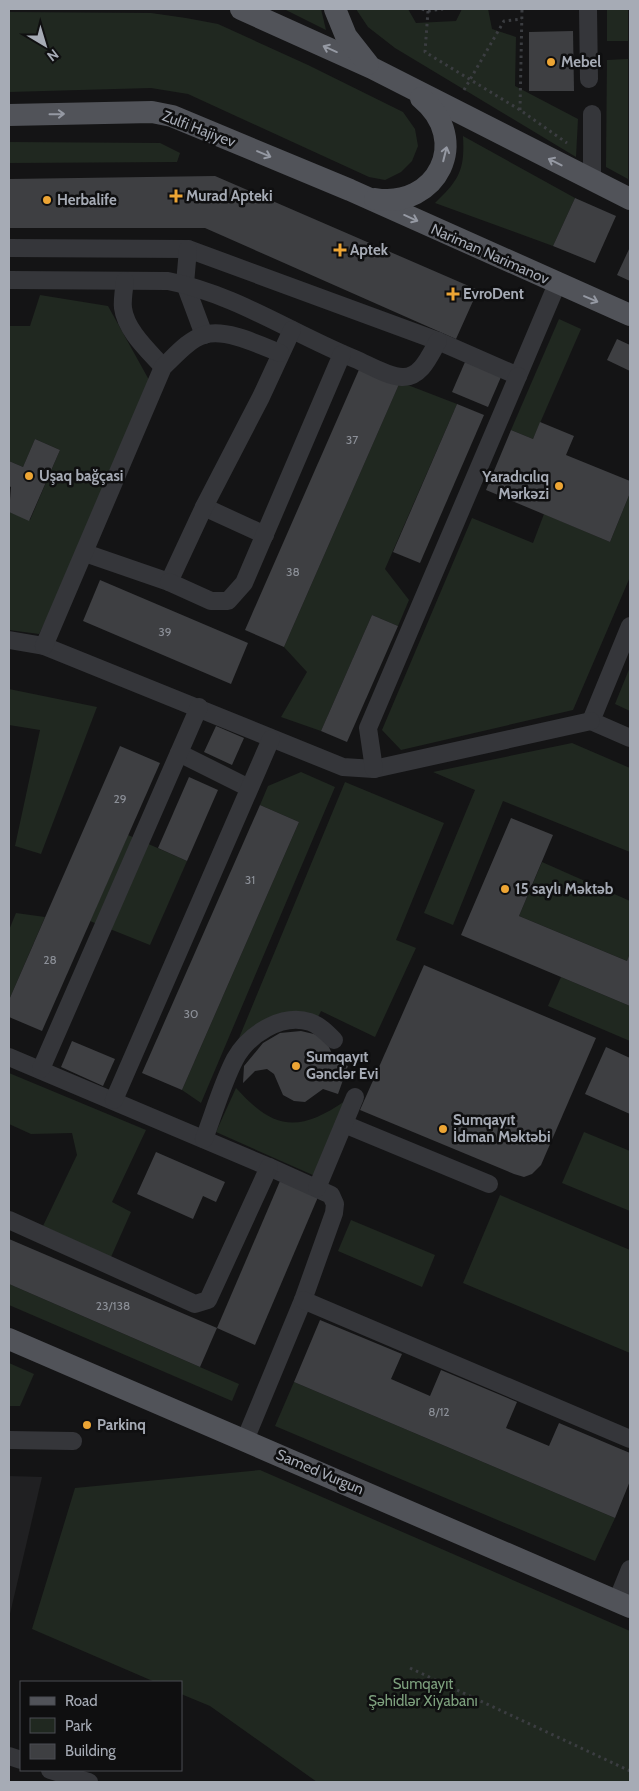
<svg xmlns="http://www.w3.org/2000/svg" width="639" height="1791" viewBox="0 0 639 1791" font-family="Cabin,sans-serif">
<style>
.built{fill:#202022}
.green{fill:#202820}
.building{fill:#3e3f42}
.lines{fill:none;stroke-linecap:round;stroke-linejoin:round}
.path{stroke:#3b3d41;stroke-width:3;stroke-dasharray:2.5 4;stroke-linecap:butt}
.minor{stroke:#35363a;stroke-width:18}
.major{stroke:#515359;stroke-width:22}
.oneway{stroke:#9599a3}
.poi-dot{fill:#eda534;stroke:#0f0f10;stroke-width:2}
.labels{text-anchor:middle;stroke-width:5;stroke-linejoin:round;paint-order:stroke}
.number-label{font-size:12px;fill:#8c9098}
.poi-label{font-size:15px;font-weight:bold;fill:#a6abb5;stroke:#0f0f10;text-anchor:start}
.street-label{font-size:15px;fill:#a6abb5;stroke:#0f0f10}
.park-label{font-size:15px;fill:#7da07d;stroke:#0f0f10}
</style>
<rect width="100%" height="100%" fill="#141415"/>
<polygon class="built" points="9,1476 42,1477 9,1618"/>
<g class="green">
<polygon points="284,9 321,9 326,30"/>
<polygon points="356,9 408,9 416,23 456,21 462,9 488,9 492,29 516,37 515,86 578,119 576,157 395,48 368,27"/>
<rect x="607" y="9" width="21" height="32"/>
<polygon points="9,12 151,13 186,18 218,24 308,65 403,112 415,129 418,146 412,161 401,172 385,180 369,177 188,94 151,88 9,92"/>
<polygon points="628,59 628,179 606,167 607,60"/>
<path d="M463,136l112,62 -22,48 -118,-43c24,-23 30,-33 28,-67z"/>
<polygon points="9,142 160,143 180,153 177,162 9,163"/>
<polygon points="40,295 108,306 159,398 39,634 9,630 9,512 30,520 60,450 35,439 23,467 9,461 9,326 30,326"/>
<polygon points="559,319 581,329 533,439 511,430"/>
<polygon points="400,382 457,404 385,569 409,600 398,626 372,615 321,731 281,717 307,672 284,647"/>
<polygon points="630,493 630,577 573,710 401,750 382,730 472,518 533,543 544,514 610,542"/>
<polygon points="630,667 630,711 615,704"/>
<polygon points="9,689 97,707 41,854 15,846 40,730 9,725"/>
<polygon points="572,743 630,768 630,852 503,801 453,925 424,913 475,790 433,772"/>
<polygon points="301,772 335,787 201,1103 182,1090 299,822 260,805 268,786"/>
<path d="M345,782l99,41 -48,117 20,8 -41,89 -54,-26 -3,6c-40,-9 -47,-3 -79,21z"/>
<polygon points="128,835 187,861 150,945 90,921"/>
<polygon points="542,862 630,901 630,953 627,961 519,916"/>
<polygon points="16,913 45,917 9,1000 9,930"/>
<polygon points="561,977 630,1006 630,1041 548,1006"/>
<polygon points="9,1073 146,1130 112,1202 131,1212 111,1257 43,1226 77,1155 72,1133 31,1134 9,1124"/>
<path d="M236,1088c38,42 62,45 109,13l-30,75 -99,-44z"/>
<polygon points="584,1132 630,1151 630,1211 562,1183"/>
<polygon points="500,1195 630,1250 630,1353 463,1283"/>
<polygon points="351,1220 435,1255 422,1287 338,1251"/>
<polygon points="9,1284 239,1384 232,1401 9,1305"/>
<polygon points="9,1363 34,1374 20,1406 9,1406"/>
<polygon points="294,1382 615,1518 595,1561 275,1426"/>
<polygon points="260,1470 630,1631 630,1782 317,1782 210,1706 181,1694 181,1682 155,1682 32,1629 75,1488"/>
</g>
<g class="building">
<polygon points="573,31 574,91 529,91 529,32"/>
<polygon points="215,176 478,290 456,339 205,228 9,228 9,179"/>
<polygon points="575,198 616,216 595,263 553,246"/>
<polygon points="630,247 630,281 617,275"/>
<polygon points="617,339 630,345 630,371 607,360"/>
<polygon points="465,362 501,377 488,407 452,392"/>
<polygon points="361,365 400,382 284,647 245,630"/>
<polygon points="457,404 484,415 420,563 393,552"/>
<polygon points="540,422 574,436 566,455 630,481 630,493 610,542 486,490 511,430 533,439"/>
<polygon points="35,439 60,450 29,521 9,512 11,487 9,486 9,461 23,467"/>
<polygon points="100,580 248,643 231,684 83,621"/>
<polygon points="372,615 398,626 347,742 321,731"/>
<polygon points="216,726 244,738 232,765 204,752"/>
<polygon points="120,746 160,763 42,1031 9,1017 9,1000"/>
<polygon points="189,777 218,790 187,861 158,848"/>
<polygon points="260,805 299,822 182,1090 142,1073"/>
<polygon points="511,818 553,835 519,916 627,961 630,953 630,1006 461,935"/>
<polygon points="424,965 596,1038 541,1165 532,1174 524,1177 514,1174 360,1110"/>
<polygon points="301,1031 318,1035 327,1043 336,1062 348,1066 338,1094 323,1089 305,1102 294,1101 283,1095 274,1074 267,1069 255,1071 243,1083 244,1066 263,1043 280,1033"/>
<polygon points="72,1041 115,1059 103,1086 61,1067"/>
<polygon points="606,1047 630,1058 630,1114 585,1094"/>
<polygon points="156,1152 225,1182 216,1202 203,1196 193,1219 137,1194"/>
<polygon points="280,1181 318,1197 255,1345 217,1328"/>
<polygon points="9,1239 217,1328 200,1367 9,1284"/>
<polygon points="320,1320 402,1354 391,1379 430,1396 441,1370 517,1402 506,1428 549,1446 559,1423 630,1453 630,1481 615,1518 294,1382"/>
</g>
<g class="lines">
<g class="path">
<polyline points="422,9 428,11 443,9"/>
<polyline points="428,11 425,52 520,110 567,143"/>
<polyline points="464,90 504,21 522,19"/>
<polyline points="520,110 522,9"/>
<polyline points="410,1668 630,1771"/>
</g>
<g class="minor">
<polyline points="588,9 589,79"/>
<polyline points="592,114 592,180"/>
<polyline points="9,248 188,249 438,341 518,376 557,284"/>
<polyline points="188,249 185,284 204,335"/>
<path d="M9,280l159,1c67,13 125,53 187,78 14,6 32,17 47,18 19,1 28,-22 36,-36"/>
<path d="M125,281c-1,8 -3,19 -2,27 3,23 26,43 40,59"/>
<polyline points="204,507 265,535"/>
<polyline points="85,553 169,582 204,507 261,397 292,330"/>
<polyline points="169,582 211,601 228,601 244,583 342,354"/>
<polyline points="630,626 591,721 630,738"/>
<polyline points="9,640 44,646 343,767 374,769 591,721"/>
<path d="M44,646l119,-279c12,-11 25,-27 41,-32 21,-7 56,10 76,18"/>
<polyline points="179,753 249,788"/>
<polyline points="374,769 368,728 518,376"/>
<polyline points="9,1057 269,1167 331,1195 335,1204 334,1213 303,1300 245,1440"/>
<polyline points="41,1069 199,707"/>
<polyline points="114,1100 271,739"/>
<polyline points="344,1124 489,1184"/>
<path d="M204,1139c10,-26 18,-55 31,-80 13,-24 46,-46 75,-37 9,3 17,11 24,18"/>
<polyline points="317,1188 355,1097"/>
<polyline points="9,1220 195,1304 208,1300 269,1167"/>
<polyline points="303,1300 630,1439"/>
<polyline points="9,1440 73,1441"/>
<polyline points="617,1601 630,1569"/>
<polyline points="9,1756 21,1760"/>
<polyline points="50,1770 89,1782"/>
</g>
<g class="major">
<polyline points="241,9 372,68 630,199"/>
<polyline points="335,9 346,36 368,64"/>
<polyline points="9,115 152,112 172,116 350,190 630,315"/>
<path d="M375,199c62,10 97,-59 46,-101"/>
<polyline points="9,1339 630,1607"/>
</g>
</g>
<defs><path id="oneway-shaft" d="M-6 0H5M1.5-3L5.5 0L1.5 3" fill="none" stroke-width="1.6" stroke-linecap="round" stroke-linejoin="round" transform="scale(1.25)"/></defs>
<g class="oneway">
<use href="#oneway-shaft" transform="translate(330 49) rotate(-156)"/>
<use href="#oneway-shaft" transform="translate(57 114) rotate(-1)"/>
<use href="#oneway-shaft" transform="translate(264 154) rotate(23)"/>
<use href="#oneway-shaft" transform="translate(445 154) rotate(-76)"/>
<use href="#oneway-shaft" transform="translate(555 162) rotate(-153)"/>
<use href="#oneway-shaft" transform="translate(411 218) rotate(24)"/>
<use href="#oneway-shaft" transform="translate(591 299) rotate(23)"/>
</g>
<g class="poi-dot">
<circle cx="551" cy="62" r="5"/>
<path d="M173.5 188.5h5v5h5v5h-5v5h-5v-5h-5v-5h5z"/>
<circle cx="47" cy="200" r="5"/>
<path d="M337.5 242.5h5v5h5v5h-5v5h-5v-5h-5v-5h5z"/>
<path d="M450.5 286.5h5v5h5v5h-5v5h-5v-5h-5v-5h5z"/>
<circle cx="29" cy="476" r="5"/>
<circle cx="559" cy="486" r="5"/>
<circle cx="505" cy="889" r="5"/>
<circle cx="296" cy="1066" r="5"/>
<circle cx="443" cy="1129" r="5"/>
<circle cx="87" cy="1425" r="5"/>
</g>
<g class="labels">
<g class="number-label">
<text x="352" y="444">37</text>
<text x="293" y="576">38</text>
<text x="165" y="636">39</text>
<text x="120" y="803">29</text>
<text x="250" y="884">31</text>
<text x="50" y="964">28</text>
<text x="191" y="1018">30</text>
<text x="113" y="1310">23/138</text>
<text x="439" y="1416">8/12</text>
</g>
<g class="poi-label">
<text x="561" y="67">Mebel</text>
<text x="186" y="201">Murad Apteki</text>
<text x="57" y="205">Herbalife</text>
<text x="350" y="255">Aptek</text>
<text x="463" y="299">EvroDent</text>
<text x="39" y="481">Uşaq bağçasi</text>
<text x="549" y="482" text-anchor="end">Yaradıcılıq<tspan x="549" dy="17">Mərkəzi</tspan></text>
<text x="515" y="894">15 saylı Məktəb</text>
<text x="306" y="1062">Sumqayıt<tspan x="306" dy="17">Gənclər Evi</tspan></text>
<text x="453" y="1125">Sumqayıt<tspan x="453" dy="17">İdman Məktəbi</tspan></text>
<text x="97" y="1430">Parkinq</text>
</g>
<g class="street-label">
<text transform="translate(199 129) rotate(21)" y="5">Zulfi Hajiyev</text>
<text transform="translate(490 254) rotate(24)" y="5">Nariman Narimanov</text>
<text transform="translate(320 1472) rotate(23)" y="5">Samed Vurgun</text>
</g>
<g class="park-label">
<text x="423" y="1689">Sumqayıt<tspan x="423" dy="17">Şəhidlər Xiyabanı</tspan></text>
</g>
</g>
<rect width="639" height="1791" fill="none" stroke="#a6abb5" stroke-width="20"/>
<rect x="20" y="1681" width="162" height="90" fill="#0f0f10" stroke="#4b4d52"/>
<rect x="30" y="1697" width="25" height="8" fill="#515359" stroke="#4b4d52"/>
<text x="65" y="1706" font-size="15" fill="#a6abb5">Road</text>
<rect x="30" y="1718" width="25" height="15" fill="#202820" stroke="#4b4d52"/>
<text x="65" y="1731" font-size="15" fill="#a6abb5">Park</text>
<rect x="30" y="1744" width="25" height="15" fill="#3e3f42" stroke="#4b4d52"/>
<text x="65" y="1756" font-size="15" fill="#a6abb5">Building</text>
<g transform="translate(45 45) rotate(142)" stroke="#0f0f10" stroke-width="4" paint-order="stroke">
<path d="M0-4L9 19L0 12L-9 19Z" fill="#a6abb5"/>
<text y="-8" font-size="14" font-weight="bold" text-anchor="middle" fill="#a6abb5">N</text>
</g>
</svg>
